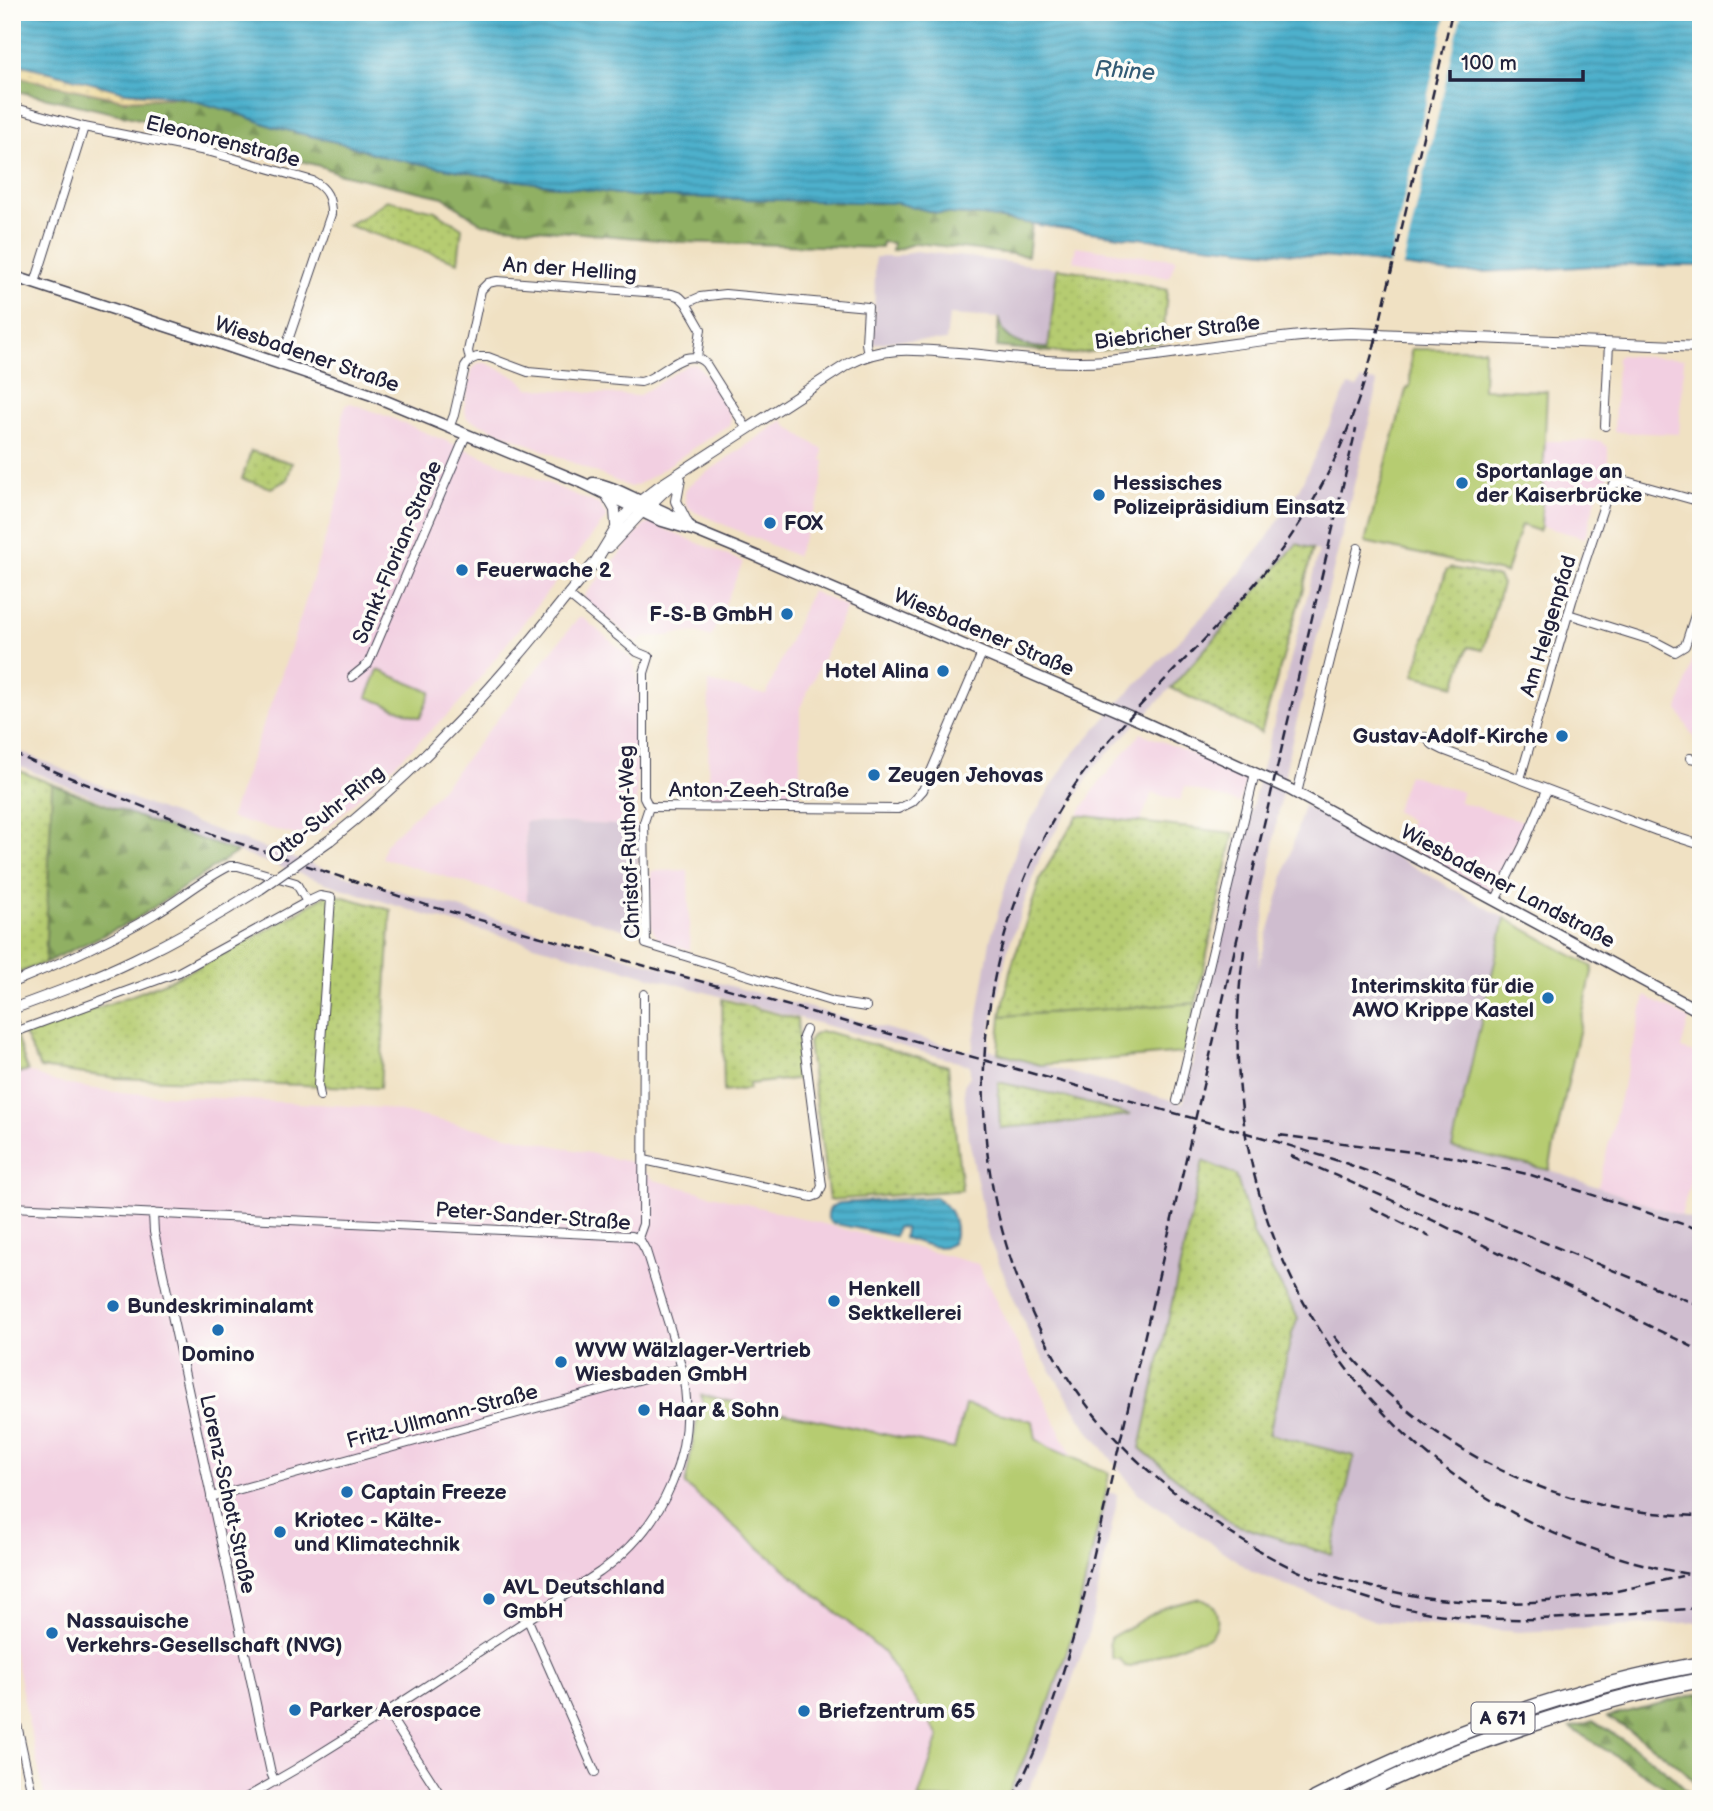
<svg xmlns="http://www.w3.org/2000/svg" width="1713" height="1811" viewBox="0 0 1713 1811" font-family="'Balsamiq Sans',sans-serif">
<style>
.built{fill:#f2cfe1}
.industrial{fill:#cfbdcf;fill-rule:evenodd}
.grass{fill:#b6cc71;stroke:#6c7756;stroke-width:2}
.forest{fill:url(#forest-firs);stroke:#59694f;stroke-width:2}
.sand{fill:url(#sand-dots);stroke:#887e6c;stroke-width:2}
.park{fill:url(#park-dots);stroke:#6c7756;stroke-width:2}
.water{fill:url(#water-rules);stroke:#386984;stroke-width:2}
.pier{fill:#f0e1c3}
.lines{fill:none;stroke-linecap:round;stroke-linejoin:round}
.minor-casing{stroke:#413f4f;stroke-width:10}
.tertiary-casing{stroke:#413f4f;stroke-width:12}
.secondary-casing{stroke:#413f4f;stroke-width:13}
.motorway-casing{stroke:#413f4f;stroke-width:17}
.minor{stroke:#fff;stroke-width:8}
.tertiary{stroke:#fff;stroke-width:10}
.secondary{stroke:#fff;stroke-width:10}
.motorway{stroke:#fff;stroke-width:14}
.rail{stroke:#22223b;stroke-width:2.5;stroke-dasharray:10 5;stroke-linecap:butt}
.tertiary-bridge-casing{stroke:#413f4f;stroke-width:12;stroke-linecap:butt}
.tertiary-bridge{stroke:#fff;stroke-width:10}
.poi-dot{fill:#1f6fb2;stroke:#fdfcf7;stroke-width:2.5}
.labels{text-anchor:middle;stroke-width:7;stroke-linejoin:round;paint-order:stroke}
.shield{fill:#fdfcf7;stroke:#646373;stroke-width:2}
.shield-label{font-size:19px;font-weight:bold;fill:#22223b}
.street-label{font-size:21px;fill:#22223b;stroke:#fdfcf7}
.poi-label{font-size:21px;font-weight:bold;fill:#22223b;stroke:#fdfcf7;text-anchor:start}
.water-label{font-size:23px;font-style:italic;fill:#335b75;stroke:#fdfcf7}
</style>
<defs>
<pattern id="forest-firs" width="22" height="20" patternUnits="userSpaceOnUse" patternTransform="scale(1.75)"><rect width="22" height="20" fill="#90b063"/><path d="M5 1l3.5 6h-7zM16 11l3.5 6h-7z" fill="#758f53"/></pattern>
<pattern id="sand-dots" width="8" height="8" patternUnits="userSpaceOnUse" patternTransform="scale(1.75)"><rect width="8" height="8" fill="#eeda9e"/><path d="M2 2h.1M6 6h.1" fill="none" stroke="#ccbb89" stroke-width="1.8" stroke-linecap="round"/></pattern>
<pattern id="park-dots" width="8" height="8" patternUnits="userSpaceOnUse" patternTransform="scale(1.75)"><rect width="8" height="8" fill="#b6cc71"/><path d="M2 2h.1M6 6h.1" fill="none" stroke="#9caf63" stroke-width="1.8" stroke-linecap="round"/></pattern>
<pattern id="water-rules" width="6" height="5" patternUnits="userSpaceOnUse" patternTransform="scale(1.75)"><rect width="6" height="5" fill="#4db0cc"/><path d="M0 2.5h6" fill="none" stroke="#408fa7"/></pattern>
</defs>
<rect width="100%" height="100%" fill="#fdfcf7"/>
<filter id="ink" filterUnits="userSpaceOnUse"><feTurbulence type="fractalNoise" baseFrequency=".0143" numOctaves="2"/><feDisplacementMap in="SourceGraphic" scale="14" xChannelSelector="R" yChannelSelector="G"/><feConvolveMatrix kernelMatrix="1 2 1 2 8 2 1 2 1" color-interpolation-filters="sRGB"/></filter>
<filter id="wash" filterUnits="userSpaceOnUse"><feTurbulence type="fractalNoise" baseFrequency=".00686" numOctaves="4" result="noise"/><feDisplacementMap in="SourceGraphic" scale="28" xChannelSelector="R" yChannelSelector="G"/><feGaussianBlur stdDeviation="1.57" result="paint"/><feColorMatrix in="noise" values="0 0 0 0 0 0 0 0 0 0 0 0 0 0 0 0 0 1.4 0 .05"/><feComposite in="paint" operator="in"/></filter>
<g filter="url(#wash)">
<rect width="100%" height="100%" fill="#f0e1c3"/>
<g class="built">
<polygon points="1076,246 1135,255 1176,259 1169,278 1140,272 1073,261"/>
<polygon points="1620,355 1684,359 1679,434 1614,432 1617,358"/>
<polygon points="478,363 486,363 520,379 528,388 638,396 687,365 695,364 702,370 729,413 731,419 729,425 724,428 646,480 637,485 630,487 467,418 464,408 472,370"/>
<polygon points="351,403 391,418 600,505 607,517 460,703 328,827 307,838 230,818 290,650 339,495 342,477 342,415 346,405"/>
<polygon points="783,420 787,426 823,450 822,460 825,461 819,501 796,556 695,512 687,506 685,498 685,491 690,484"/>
<polygon points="1545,441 1601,441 1608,447 1608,478 1599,488 1585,538 1541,526"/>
<polygon points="648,524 653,524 743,562 711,637 698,632 680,633 667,636 644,637 637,642 586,602 584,596 643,526"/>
<polygon points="811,591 847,607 800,708 800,799 708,799 709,682 766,695"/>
<polygon points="582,617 623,651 633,661 635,669 638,679 636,826 525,821 527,901 382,858 385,844 434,797 461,765 578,618"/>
<polygon points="1701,632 1701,745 1696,742 1678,710"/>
<polygon points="1141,733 1233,770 1247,777 1239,803 1185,787 1180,801 1152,793 1140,822 1078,815 1098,784"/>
<polygon points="1408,774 1462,792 1460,802 1526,822 1492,892 1399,843 1411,821 1395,811"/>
<polygon points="688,870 689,913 690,950 664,943 659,940 653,931 651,924 651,871"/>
<polygon points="1645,996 1689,1019 1681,1049 1701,1055 1701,1116 1695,1140 1701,1142 1681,1216 1598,1187"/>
<polygon points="28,1071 52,1081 69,1085 115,1092 383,1108 635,1163 654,1180 978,1264 1071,1454 954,1799 45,1799 12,1644 12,1074"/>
</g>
<g class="industrial">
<polygon points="915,251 1057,268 1048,351 997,347 999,318 949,315 946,341 899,340 874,344 875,257 893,257"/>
<path d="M1362,380l15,2 -1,12 -88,363 -13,75 -17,137 46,-164 201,113 -53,230 97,22 152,53v399l-181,10 -145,-11 -122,-49 -115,-79 -52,-66 -55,-88 -43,-102 -21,-108 -3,-44 6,-9v-11l-548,-151 -99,-32 -169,-59 -142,-60v-15l133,56 102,38 81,28 351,102 293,80 18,-111 29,-102 49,-79 56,-63 97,-100 42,-53 36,-55 49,-103 9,2zM1296,545l23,6 -70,267 -66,285 -90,-24 -104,-29 1,-15 17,-83 34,-97 54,-89 76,-78z"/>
<polygon points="525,821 638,826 639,934 527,901"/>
<polygon points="1106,1492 1117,1494 1116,1507 1088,1636 1045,1756 1024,1799 1006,1799 1048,1706 1073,1633"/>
</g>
<g class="grass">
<polygon points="1411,349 1484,349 1483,389 1547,391 1541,526 1539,531 1521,525 1506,573 1365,542 1406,390 1410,386"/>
<polygon points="378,670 431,692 420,718 367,697"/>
<polygon points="1505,918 1593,967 1549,1170 1452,1148"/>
<polygon points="1196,1003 1184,1053 1040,1065 998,1053 1001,1016"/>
<polygon points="12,1025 28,1071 12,1074"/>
<polygon points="701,1395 954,1449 965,1405 1033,1421 1036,1439 1050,1448 1109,1473 1106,1492 1073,1633 1048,1706 1006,1799 918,1799 939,1736 883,1652 685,1485 699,1408 705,1409"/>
<path d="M1200,1598c8,2 14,6 16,14 3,8 1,19 -7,25 -7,4 -14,3 -21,6 -19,7 -38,16 -57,24l-6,-1 -5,-7h-7l-4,-15 1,-6 53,-30z"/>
</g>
<g class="forest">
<polygon points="1597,12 1701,12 1701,19"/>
<polygon points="12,76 124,100 181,97 237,113 274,127 348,145 384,157 499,178 633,196 897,203 937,213 983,216 1032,224 1028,256 916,243 892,251 893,243 882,242 881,248 682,242 482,224 443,197 337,173 323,167 188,130 12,90"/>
<path d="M999,318c2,5 3,12 7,16 14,16 44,14 64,16l4,4 -77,-7z"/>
<polygon points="52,784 154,823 237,852 133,921 45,963"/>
<path d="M1701,1693v97c-24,-31 -61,-52 -93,-73z"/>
<path d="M1593,1721c36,23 73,45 101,78h-20l-10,-12 -93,-59z"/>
</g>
<polygon class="sand" points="12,62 126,92 181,97 124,100 12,76"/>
<g class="park">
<polygon points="387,200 435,211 462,228 458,262 347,225 363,217"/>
<polygon points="1057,268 1109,276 1167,290 1163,342 1074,354 1048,351"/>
<polygon points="251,451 292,463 287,480 271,488 242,479"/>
<polygon points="1297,544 1313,549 1303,589 1261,733 1171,688"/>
<polygon points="1451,568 1498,577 1502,584 1483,650 1468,647 1455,686 1414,675 1446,571"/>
<polygon points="12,768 52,784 45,963 12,975"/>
<polygon points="1078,815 1234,833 1196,1003 1001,1016 1010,971 1041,877"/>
<path d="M329,893l62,17 -11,178 -264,-10 -76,-10 -17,-36c51,-16 102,-32 151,-54 53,-24 105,-54 155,-85z"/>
<polygon points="722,999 797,1019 802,1078 749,1084 749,1089 724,1092"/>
<polygon points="820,1032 828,1032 948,1066 962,1190 829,1200 808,1043 812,1036"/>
<polygon points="998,1082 1061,1096 1131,1115 1064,1123 1000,1128"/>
<polygon points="1203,1161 1236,1175 1254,1236 1298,1318 1292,1334 1269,1434 1354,1456 1332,1555 1233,1524 1140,1448"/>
</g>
<g class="water">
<polygon points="12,12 1597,12 1701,19 1701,266 1607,265 1549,269 1453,273 1372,262 1128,237 1052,227 983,216 937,213 897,203 633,196 499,178 384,157 348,145 274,127 237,113 181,97 126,92 12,62"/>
<path d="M935,1197c5,3 9,6 13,11 6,8 12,31 1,37 -12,6 -33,-4 -45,-7l1,-10 -8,-1 -2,9 -63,-13 -4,-4c-1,-10 3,-13 12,-16z"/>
</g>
<polygon class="pier" points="1447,12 1462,12 1402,270 1388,268"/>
</g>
<g filter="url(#ink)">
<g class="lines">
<g class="minor-casing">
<g id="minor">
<path d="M12,107l72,20 127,25 102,29c14,8 18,17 18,33l-51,150"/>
<polyline points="35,283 84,127"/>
<polyline points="686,303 701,329 697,357"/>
<polyline points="470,360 468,351 481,290 488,283 497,281 672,294 680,297 686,303 700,297 725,294 868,307 866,343 868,355"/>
<polyline points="1605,426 1609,343"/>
<path d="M449,428l5,-13 11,-48 5,-7 7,-3h11l40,15 113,10c21,-5 46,-39 65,-18l41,65"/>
<polyline points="568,595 637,652 649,657 644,673 644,797 649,807 644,822 646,944 834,1002 866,1007"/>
<polyline points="1568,614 1654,641 1675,652 1685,646 1701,597"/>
<polyline points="352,677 368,664 466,435"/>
<polyline points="1425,737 1433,745 1443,750 1657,831 1701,845"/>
<polyline points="1690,758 1701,760"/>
<polyline points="1520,779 1572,601 1609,490 1614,484 1626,481 1701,502"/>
<polyline points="1297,793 1358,548"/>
<polyline points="649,807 898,809 912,802 923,790 982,653"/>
<polyline points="1495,901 1523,846 1547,790"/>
<polyline points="307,902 320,896 331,898 318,1085 320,1096"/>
<path d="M12,983c49,-20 96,-41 141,-68 26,-15 50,-36 77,-49h8l58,17 11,19 -128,70 -161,59 -6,-17"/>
<polyline points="1177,1101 1255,773"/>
<polyline points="644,1160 812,1197 818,1195 822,1186 803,1037 806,1030"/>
<path d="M12,1207l620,29 8,4 6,11c8,26 16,51 24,77 4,14 9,28 12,42 17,80 -17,155 -82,202l-213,140 -91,57 -52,30"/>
<polyline points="153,1213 154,1232 271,1773 275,1782"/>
<polyline points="638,1238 643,1224 644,994"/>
<polyline points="211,1497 682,1368"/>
<polyline points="528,1620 595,1772"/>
<polyline points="12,1701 33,1799"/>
<polyline points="387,1712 443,1799"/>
</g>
</g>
<g class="tertiary-casing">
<g id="tertiary">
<polyline points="680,479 676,501 688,525"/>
<polyline points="606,494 615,510 616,525"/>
<polyline points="609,547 639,515 675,481"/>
<path d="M596,561l25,-41 12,-13 25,-20 190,-123c38,-20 69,-14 110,-11 49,4 99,12 149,8 81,-8 162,-26 244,-28l350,14"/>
<path d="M330,840c68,-54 130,-116 187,-183 28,-32 53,-67 82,-99"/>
<path d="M12,1009c41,-15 82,-30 121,-49 44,-21 86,-45 127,-71"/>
</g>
</g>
<g class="secondary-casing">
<g id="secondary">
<polyline points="12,276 215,342 369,394 583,483 659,520 696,531 754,555 1143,722 1287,788 1701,1012"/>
<path d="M593,483c16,2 32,11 47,18 17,8 34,14 50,25"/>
</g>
</g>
<g class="motorway-casing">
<g id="motorway">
<path d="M1315,1799c121,-62 252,-111 386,-135"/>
<path d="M1350,1799c105,-53 235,-97 351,-119"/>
</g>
</g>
<use href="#minor" class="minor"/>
<use href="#tertiary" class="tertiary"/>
<use href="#secondary" class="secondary"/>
<use href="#motorway" class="motorway"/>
<g class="rail">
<path d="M1376,340c-7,24 -13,49 -22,72 -20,57 -50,110 -87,157 -49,62 -110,114 -160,174 -29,34 -53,72 -72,112 -85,180 -65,408 63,564 33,39 71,71 113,101 51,36 109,65 169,82 105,30 214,13 321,6"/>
<polyline points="1374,347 1452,12"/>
<polyline points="12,753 61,774 217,836 426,905 1268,1139 1345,1163 1398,1183 1701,1306"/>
<path d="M1244,950c-45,306 149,579 457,626"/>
<polyline points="1279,1135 1452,1157 1531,1175 1701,1230"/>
<polyline points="1291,1156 1389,1199 1701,1351"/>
<polyline points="1370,1207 1430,1237"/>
<path d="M1334,1336c72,89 172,153 287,173 26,4 53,6 80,7"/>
<path d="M1321,1572c77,27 163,37 245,27 39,-4 78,-14 116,-23"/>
<path d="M1012,1799c31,-58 49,-119 67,-181l277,-1189"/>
</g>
<g class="tertiary-bridge-casing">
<polyline id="tertiary-bridge" points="260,889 330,840"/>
</g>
<use href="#tertiary-bridge" class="tertiary-bridge"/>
</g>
</g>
<g class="poi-dot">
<circle cx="1462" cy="483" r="7"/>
<circle cx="1099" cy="495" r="7"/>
<circle cx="770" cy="523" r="7"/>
<circle cx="462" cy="570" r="7"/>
<circle cx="787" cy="614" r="7"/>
<circle cx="943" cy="671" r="7"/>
<circle cx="1562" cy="736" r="7"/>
<circle cx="874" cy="775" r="7"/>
<circle cx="1548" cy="998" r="7"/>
<circle cx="834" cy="1301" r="7"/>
<circle cx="113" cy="1306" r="7"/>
<circle cx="218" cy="1330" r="7"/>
<circle cx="561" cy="1362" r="7"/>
<circle cx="644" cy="1410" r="7"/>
<circle cx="347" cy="1492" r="7"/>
<circle cx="280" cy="1532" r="7"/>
<circle cx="489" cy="1599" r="7"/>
<circle cx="52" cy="1633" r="7"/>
<circle cx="295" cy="1710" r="7"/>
<circle cx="804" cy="1711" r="7"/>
</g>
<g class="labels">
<rect class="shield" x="1471.5" y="1702.5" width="63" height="31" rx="5"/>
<g class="shield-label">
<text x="1503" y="1725">A 671</text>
</g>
<g class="street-label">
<text transform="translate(223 141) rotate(14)" y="7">Eleonorenstraße</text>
<text transform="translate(570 269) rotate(4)" y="7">An der Helling</text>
<text transform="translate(1177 332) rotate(-7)" y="7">Biebricher Straße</text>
<text transform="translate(307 354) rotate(19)" y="7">Wiesbadener Straße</text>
<text transform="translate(397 552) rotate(-67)" y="7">Sankt-Florian-Straße</text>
<text transform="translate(1548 626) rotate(-73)" y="7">Am Helgenpfad</text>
<text transform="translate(984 632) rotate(23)" y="7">Wiesbadener Straße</text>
<text x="759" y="797">Anton-Zeeh-Straße</text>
<text transform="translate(326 814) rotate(-39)" y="7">Otto-Suhr-Ring</text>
<text transform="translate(629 842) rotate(-92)" y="7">Christof-Ruthof-Weg</text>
<text transform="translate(1508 886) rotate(28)" y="7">Wiesbadener Landstraße</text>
<text transform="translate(533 1216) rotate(4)" y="7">Peter-Sander-Straße</text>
<text transform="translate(442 1416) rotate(-15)" y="7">Fritz-Ullmann-Straße</text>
<text transform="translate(228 1494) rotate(78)" y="7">Lorenz-Schott-Straße</text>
</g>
<g class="poi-label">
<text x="1476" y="478">Sportanlage an<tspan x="1476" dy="24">der Kaiserbrücke</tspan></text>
<text x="1113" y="490">Hessisches<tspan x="1113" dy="24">Polizeipräsidium Einsatz</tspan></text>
<text x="784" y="530">FOX</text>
<text x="476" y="577">Feuerwache 2</text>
<text x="773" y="621" text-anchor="end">F-S-B GmbH</text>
<text x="929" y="678" text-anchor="end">Hotel Alina</text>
<text x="1548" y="743" text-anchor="end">Gustav-Adolf-Kirche</text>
<text x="888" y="782">Zeugen Jehovas</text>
<text x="1534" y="993" text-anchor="end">Interimskita für die<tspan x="1534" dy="24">AWO Krippe Kastel</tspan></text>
<text x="848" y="1296">Henkell<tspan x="848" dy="24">Sektkellerei</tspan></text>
<text x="127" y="1313">Bundeskriminalamt</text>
<text x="575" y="1357">WVW Wälzlager-Vertrieb<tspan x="575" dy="24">Wiesbaden GmbH</tspan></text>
<text x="218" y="1361" text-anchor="middle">Domino</text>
<text x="658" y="1417">Haar &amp; Sohn</text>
<text x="361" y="1499">Captain Freeze</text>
<text x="294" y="1527">Kriotec - Kälte-<tspan x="294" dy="24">und Klimatechnik</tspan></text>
<text x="503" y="1594">AVL Deutschland<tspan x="503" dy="24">GmbH</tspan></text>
<text x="66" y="1628">Nassauische<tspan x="66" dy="24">Verkehrs-Gesellschaft (NVG)</tspan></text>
<text x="309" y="1717">Parker Aerospace</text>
<text x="818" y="1718">Briefzentrum 65</text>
</g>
<g class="water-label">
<text transform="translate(1125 70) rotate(4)" y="8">Rhine</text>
</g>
</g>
<rect width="1713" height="1811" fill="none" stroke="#fdfcf7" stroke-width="42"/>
<path d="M1450 70v10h133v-10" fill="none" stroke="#22223b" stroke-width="3.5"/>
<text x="1461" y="70" font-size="21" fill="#22223b" stroke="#fdfcf7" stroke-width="5" paint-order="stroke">100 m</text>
</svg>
